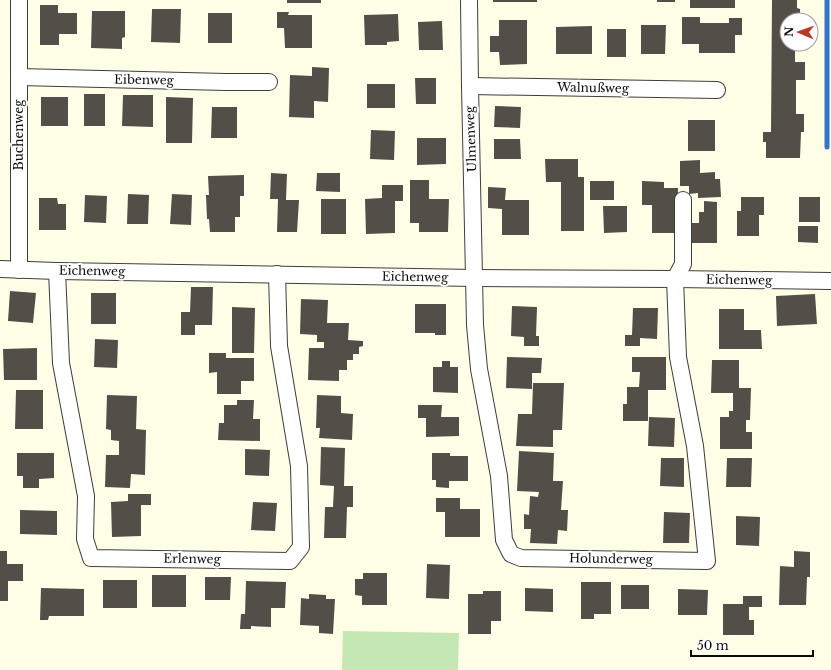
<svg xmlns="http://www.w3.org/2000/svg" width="831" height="670" viewBox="0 0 831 670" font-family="'Libre Baskerville',serif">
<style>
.green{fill:#c4e7b3}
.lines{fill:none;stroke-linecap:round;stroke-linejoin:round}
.stream{stroke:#3673cb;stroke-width:5}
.building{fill:#534e47}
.minor-casing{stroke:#3d3d3d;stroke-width:18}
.minor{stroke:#fff;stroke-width:16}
.labels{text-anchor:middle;stroke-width:4;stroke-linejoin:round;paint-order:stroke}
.street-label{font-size:12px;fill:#0a0a0a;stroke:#fff}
</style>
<rect width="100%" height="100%" fill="#ffffe8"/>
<polygon class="green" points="343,631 459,633 458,670 342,670"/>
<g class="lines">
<polyline class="stream" points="827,147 827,0"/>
</g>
<g class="building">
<rect x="287" y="0" width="34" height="3"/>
<rect x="493" y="0" width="44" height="2"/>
<rect x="657" y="0" width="18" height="2"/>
<rect x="690" y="0" width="45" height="8"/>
<polygon points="772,0 797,0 797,8 800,9 800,20 787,20 787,44 795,44 795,62 805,62 805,80 796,80 796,114 804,114 804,132 801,132 800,158 766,158 766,142 763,142 763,132 771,132"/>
<polygon points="40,5 58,5 58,13 77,13 77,34 59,34 59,45 40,45"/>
<polygon points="152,9 181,9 180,43 151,42"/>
<polygon points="92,11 125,11 125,37 122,38 122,49 91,48"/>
<polygon points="277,12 289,12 288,15 312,15 312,48 285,48 284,28 277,28"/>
<rect x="208" y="13" width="24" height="30"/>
<polygon points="398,14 399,41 387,42 387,45 365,45 364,15"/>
<polygon points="682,17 700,17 700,23 729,23 729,18 742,18 742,35 735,35 735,53 699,53 699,44 682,44"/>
<polygon points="499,20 527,20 527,64 500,65 499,52 490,52 490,36 499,36"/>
<polygon points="442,21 443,50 419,50 418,22"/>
<polygon points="641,25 666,25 665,54 641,54"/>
<polygon points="592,26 592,54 556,54 556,27"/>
<rect x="607" y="29" width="19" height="28"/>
<polygon points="312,67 329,68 328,102 314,101 314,118 289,117 290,75 312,76"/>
<polygon points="415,78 436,78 436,104 416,104"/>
<rect x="367" y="84" width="28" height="24"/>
<rect x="84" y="94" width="21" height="32"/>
<polygon points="123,95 153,95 153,127 122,126"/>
<rect x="41" y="97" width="27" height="29"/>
<polygon points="166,97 193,98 192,143 166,143"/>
<polygon points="495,106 521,107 520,128 494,127"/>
<polygon points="212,107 237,107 237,138 211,138"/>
<rect x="688" y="120" width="27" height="31"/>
<polygon points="371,130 395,131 394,160 370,159"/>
<polygon points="417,138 446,138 446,164 417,165"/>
<polygon points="494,139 520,139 521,159 494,159"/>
<polygon points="545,159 578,159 578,177 584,177 584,231 561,231 561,182 546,182"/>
<polygon points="700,160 700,173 715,172 715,179 720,179 721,197 698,198 698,193 689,194 689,186 680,186 680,161"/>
<polygon points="271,173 287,174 286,200 299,200 297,232 277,232 278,199 270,199"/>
<polygon points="317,173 340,173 340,192 316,191"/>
<polygon points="244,175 244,196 240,196 240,217 235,217 235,232 210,232 209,219 207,219 206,195 209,195 208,176"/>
<polygon points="410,180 429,180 429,199 449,199 448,232 419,232 419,223 410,223"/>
<rect x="590" y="181" width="24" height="19"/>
<polygon points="642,181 664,182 664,188 678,188 677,233 652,233 652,205 642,205"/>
<polygon points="382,185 403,185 403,201 395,201 395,233 366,234 365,199 382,198"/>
<polygon points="488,187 506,188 505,200 529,200 529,235 502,235 502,209 488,208"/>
<polygon points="128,194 149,195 148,224 127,224"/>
<polygon points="172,194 192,195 191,225 170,224"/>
<polygon points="85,195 107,196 106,223 84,222"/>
<polygon points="741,197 764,197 764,215 759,215 759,236 737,236 737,211 741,211"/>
<rect x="799" y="197" width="21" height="25"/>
<polygon points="39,198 57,198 58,204 66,204 66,230 39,230"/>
<rect x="321" y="199" width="25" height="35"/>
<polygon points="704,201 717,202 717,243 692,243 692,223 699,223 699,212 704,212"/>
<polygon points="603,206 627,206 627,232 604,233"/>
<polygon points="798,226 818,226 818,243 798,242"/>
<polygon points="191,287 213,287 212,325 195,325 195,335 181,335 181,312 190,312"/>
<polygon points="10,291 36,293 33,323 8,321"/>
<rect x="91" y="293" width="25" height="31"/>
<polygon points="815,294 817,324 777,326 776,296"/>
<polygon points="301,299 328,300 327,323 349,323 348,340 363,341 363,346 359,347 359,354 353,354 353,360 347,360 347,370 339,370 339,381 308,380 309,348 324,348 324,342 317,342 317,335 300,334"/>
<polygon points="415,304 446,304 446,335 435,335 435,333 415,333"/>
<polygon points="512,306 537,307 536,336 539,336 539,346 524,346 524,337 511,336"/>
<polygon points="232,307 255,308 254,353 232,353"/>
<polygon points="633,308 658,308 657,339 640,338 640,346 625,346 625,335 632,335"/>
<polygon points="719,309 744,309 744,330 761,330 762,349 719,349"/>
<polygon points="95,339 118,340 117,368 94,367"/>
<polygon points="37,348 37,380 4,380 3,349"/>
<polygon points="209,353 226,353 226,358 254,358 254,381 241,381 241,394 217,394 217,372 209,373"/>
<polygon points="507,357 542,358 541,373 532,373 532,389 506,388"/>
<polygon points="632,357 666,357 666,390 648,390 648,421 623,421 623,404 627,404 627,387 639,387 640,372 632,372"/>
<polygon points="712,360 739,360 739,388 751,388 750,420 746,420 746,432 752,432 752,449 720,449 720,417 729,417 729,411 733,411 733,393 711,393"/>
<polygon points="442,361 450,361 450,367 458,367 458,393 433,392 433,367 442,367"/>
<polygon points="533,383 564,383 562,430 553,430 553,447 516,446 518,414 532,414"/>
<polygon points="16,390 43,390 43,429 15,429"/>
<polygon points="107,395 137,396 136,429 146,430 145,475 131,474 130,488 105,487 106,455 119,455 119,441 111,440 111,430 106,429"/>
<polygon points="317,395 341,396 341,413 353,414 352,440 319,438 320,428 316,428"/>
<polygon points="237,400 254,400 253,419 260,419 260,441 218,440 219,423 224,423 224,405 237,405"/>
<polygon points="418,405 442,405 441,417 459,417 459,436 426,437 426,418 418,418"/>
<polygon points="649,417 675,418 674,447 648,446"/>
<polygon points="321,447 345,448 344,486 353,486 353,507 347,507 346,538 324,538 325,507 333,507 334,486 320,485"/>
<polygon points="245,449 270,450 269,476 245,475"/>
<polygon points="519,451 554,453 553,481 563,481 561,510 568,510 567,531 558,530 557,544 530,543 531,529 524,529 524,514 529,515 530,496 538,497 539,492 517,491"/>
<polygon points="17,453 54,453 54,478 39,479 39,488 23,488 23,476 17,476"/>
<polygon points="432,453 450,453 450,456 468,456 468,481 449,481 449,488 436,487 436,480 432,480"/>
<polygon points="661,458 684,458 684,487 660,486"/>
<polygon points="727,458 752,458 751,487 726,487"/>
<polygon points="128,494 151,494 151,505 141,505 141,536 112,537 111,502 128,501"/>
<polygon points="436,498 460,498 460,509 480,509 480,537 445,537 445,512 436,512"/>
<polygon points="253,502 277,503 275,531 251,530"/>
<polygon points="20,510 57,511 57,535 20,534"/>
<polygon points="664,512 690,513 689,543 663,543"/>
<polygon points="736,516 760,517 759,546 736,545"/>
<polygon points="0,551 7,551 7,564 23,564 23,581 8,581 8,601 0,601"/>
<polygon points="794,551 810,552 810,577 807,577 806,605 779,605 780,566 794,567"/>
<polygon points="427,564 450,565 449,599 426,598"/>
<polygon points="363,573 387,573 387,605 362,605 362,596 355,595 355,579 363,579"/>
<rect x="152" y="575" width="34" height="32"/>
<polygon points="205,577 231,577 230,600 205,600"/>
<rect x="103" y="580" width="34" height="28"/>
<polygon points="246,581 286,582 285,608 271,608 271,627 251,626 251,629 240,629 241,614 245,614"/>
<polygon points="581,582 611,582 611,614 594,614 594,619 581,619"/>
<rect x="621" y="585" width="28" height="24"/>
<polygon points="41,588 84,589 84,616 49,616 48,620 40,620"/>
<polygon points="525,588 553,589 553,612 525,611"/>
<polygon points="678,589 708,590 707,615 678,615"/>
<polygon points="483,591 501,591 501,621 491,621 491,634 468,634 468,594 483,594"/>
<polygon points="309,594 326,595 326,599 335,599 333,634 319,633 319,626 300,625 301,598 309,599"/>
<polygon points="743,596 762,596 762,607 749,607 749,620 754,620 754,635 723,635 723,604 743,604"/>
</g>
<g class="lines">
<g class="minor-casing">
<g id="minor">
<polyline points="19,0 19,270"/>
<polyline points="469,0 470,86 475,325 479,369 499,476 504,540 511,554 521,558 707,561 695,446 678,357 675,279 683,264 683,200"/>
<polyline points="19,77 226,82 269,82"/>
<polyline points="470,86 717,90"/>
<polyline points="0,269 57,271 475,278 675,279 831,281"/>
<polyline points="57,271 61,363 86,496 85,539 91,558 290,561 301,547 299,466 279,346 277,274"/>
</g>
</g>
<use href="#minor" class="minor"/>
</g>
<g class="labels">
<g class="street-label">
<text transform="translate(144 80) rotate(1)" y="4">Eibenweg</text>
<text transform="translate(593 88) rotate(1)" y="4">Walnußweg</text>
<text transform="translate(19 135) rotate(-90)" y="4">Buchenweg</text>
<text transform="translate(471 139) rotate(-92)" y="4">Ulmenweg</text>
<text transform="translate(92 271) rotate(1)" y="4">Eichenweg</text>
<text transform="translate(415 277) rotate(1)" y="4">Eichenweg</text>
<text transform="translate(739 280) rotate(1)" y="4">Eichenweg</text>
<text transform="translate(192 559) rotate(1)" y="4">Erlenweg</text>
<text transform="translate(611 559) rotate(1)" y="4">Holunderweg</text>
</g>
</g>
<g transform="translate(799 32) rotate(272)"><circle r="19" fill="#ffffff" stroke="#9d9d9d"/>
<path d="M0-3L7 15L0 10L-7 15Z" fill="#b73a25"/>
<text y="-6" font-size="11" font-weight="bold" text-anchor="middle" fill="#0a0a0a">N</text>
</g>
<path d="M691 650v6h122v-6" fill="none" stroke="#0a0a0a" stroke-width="2"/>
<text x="697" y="650" font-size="12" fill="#0a0a0a" stroke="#ffffff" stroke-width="3" paint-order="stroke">50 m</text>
</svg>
